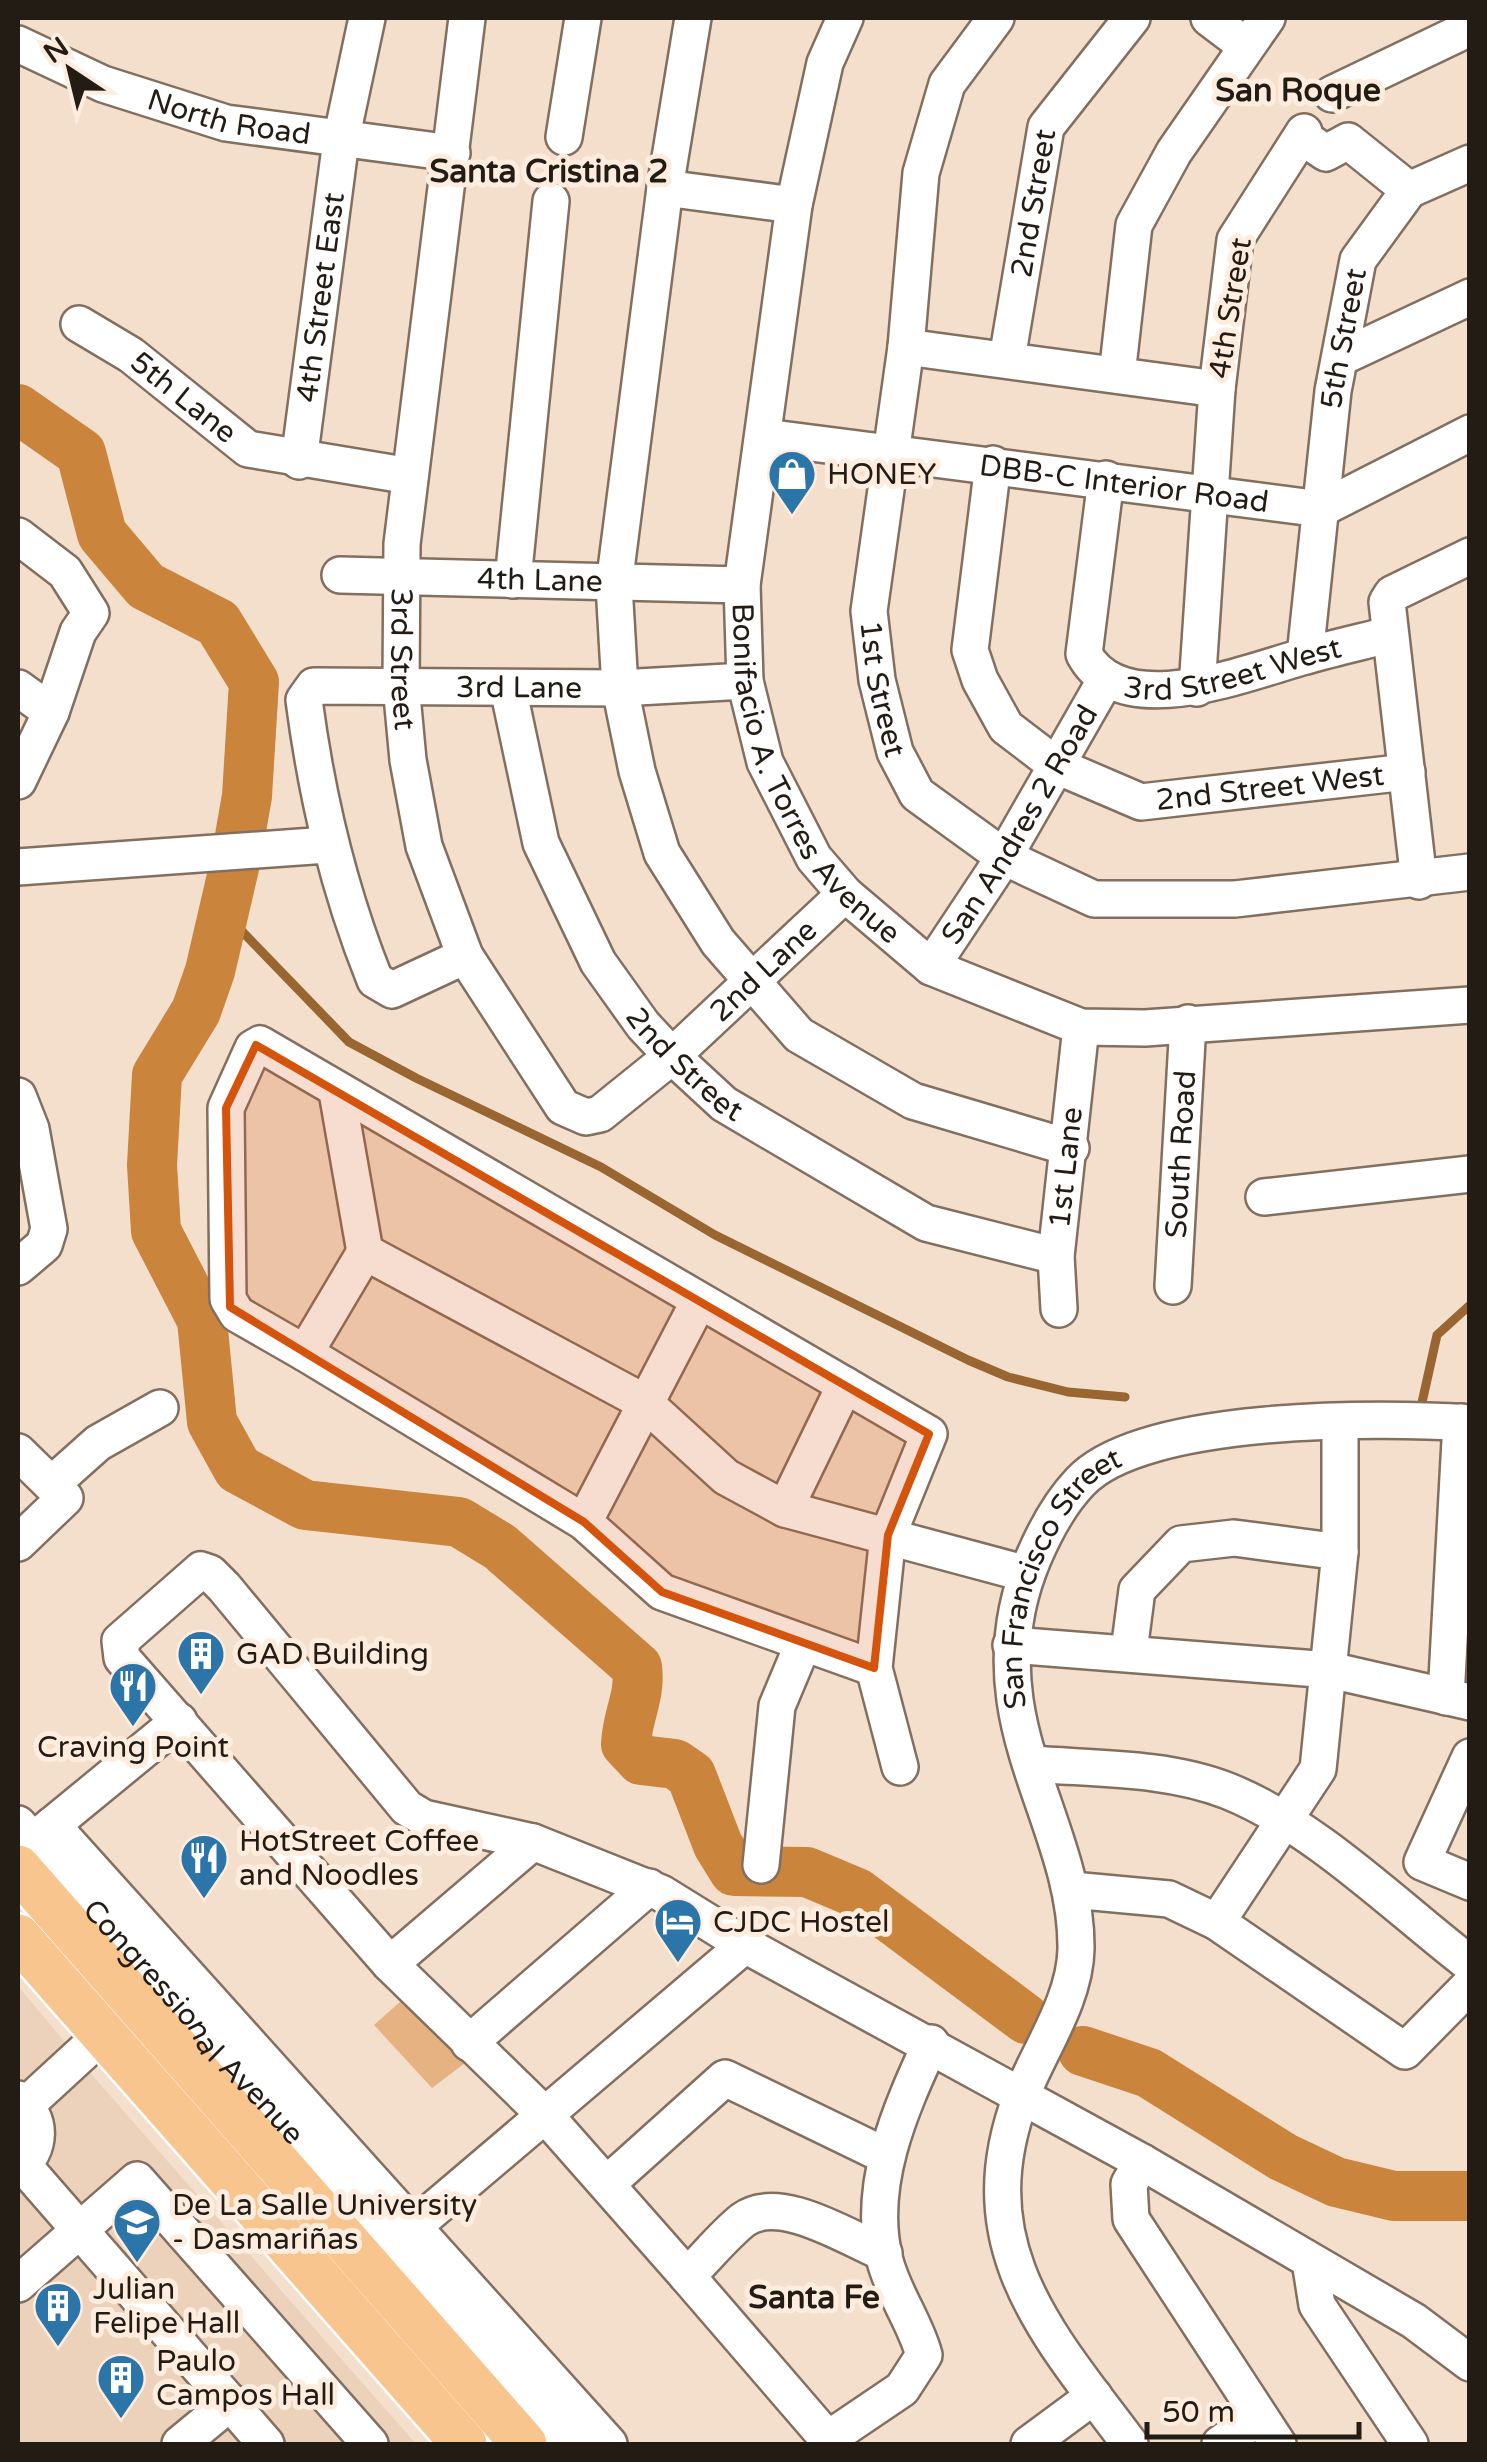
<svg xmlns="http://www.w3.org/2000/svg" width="1487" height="2462" viewBox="0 0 1487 2462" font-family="'Varela Round',sans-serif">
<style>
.built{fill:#ecd1bb}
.green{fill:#e7b282}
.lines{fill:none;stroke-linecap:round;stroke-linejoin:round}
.stream{stroke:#996530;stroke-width:9}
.river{stroke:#cb843c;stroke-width:50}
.minor-casing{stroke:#826f5f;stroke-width:40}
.major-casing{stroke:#fff;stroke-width:50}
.minor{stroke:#fff;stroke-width:35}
.major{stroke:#f8c58f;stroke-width:45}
.marked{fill:#d4530d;fill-opacity:0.2;stroke:#d4530d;stroke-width:8;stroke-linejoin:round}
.labels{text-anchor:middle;stroke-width:10;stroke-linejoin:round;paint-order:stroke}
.street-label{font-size:30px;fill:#231c15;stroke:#feedde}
.poi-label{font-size:30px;fill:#231c15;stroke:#feedde;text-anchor:start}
.neighbourhood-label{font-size:32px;font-weight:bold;fill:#231c15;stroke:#feedde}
</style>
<rect width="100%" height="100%" fill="#f4dfcd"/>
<polygon class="built" points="18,1986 99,2083 416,2444 18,2444"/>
<polygon class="green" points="410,1993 469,2060 432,2088 374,2025"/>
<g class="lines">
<g class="stream">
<polyline points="225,907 234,923 349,1042 416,1078 601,1167 715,1235 968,1360 1008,1377 1068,1392 1125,1397"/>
<polyline points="1421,1407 1437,1335 1470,1305"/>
</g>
<g class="river">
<path d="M18,409l63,44 21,81 44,52 72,37 36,59 -7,114 -11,63 -26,112 -14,40 -39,64 -5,90 4,66 46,89 10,102 26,47 67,36 154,17 41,25 137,120c4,29 -10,49 -11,77l15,16 34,4 16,11 27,70 16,26 73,1 50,21 169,126"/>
<polyline points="1083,2051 1149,2073 1283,2157 1336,2182 1394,2196 1470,2196"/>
</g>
<g class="minor-casing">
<g id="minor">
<path id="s1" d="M467,18l-65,526 -1,141 7,75 16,86 41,110 98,151 23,10 14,-3 72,-58 173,-162"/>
<polyline points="693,18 665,188 614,585 620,688 637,771 662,853 718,942 799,1035 913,1101 1071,1148"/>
<path id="s2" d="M845,18l-20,45 -31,142 -52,380 3,96 20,81 49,96 31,36 86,73 150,60 64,1 325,-23"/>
<path id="s3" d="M996,18l-49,66 -26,89 -15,174 -37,264 8,69 18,72 22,42 87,63 90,42h141l235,-27"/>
<polyline points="1209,18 1246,46"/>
<path id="s4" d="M18,44l85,40 123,39 226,30"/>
<polyline points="1332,94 1470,28"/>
<polyline points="564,137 583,18"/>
<polyline points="1302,137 1326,153 1348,141 1409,190"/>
<polyline points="665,188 794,205"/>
<path id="s5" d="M79,324l52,31 117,94 162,27"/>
<polyline points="906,347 1217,389"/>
<polyline points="1340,358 1470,297"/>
<path id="s6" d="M1007,359l39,-232 86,-109"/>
<polyline points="1117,375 1134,225 1174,152 1267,18"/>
<path id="s7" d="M765,437l556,72 149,-76"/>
<path id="s8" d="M299,461l42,-321 26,-122"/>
<path id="s9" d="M993,464l-23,186 10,30 26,47 51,39 84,36 266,-30"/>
<path id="s10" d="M1106,479l-22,175c38,71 165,17 222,2 27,-8 55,-14 82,-21"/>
<polyline points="18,536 65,572 91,613 78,632 51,712 18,781"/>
<path id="s11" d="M340,575l402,10"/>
<polyline points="513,580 551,201"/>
<path id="s12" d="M1305,656l28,-265 25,-131 51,-70 61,-27"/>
<polyline points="18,688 51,712"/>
<path id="s13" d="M508,688l33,155 57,119 45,63 29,31 52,48 202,119 130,33"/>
<polyline points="1197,688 1217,389 1235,240 1304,132"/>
<polyline points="18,867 327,845"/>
<polyline points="1419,881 1387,602 1392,594 1470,556"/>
<path id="s14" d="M465,956l-73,34 -17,-10c-37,-92 -58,-182 -71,-280l10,-14 306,2 125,-7"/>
<path id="s15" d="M931,967l73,-110 102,-178"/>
<polyline points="337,1092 365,1252"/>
<polyline points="18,1096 31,1129 49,1229 44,1245 18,1267"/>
<polyline points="1264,1197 1470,1174"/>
<path id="s16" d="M1173,1286l15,-263"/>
<path id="s17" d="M1059,1309l-3,-53 25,-229"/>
<polyline points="305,1353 237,1314 228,1299 226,1108 253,1048 260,1044 929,1434 888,1535 874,1668 900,1767"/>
<polyline points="18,1452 65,1498 18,1543"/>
<polyline points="52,1484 98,1443 160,1408"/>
<polyline points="785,1509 845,1385"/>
<polyline points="584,1522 699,1301"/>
<polyline points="1011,1645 1330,1670 1470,1702"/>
<polyline points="1129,1651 1137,1590 1181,1544 1234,1538 1340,1552"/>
<polyline points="874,1668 662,1592 584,1522 305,1353 365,1252 644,1402 726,1477 785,1509 1027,1574"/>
<polyline points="1446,1697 1461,1422"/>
<polyline points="1470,1757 1422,1862 1470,1882"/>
<path d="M1032,1764c64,5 136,3 196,27 87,35 168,116 242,173"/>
<path id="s18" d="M18,1824l180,202 10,20 53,52 311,346"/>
<polyline points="52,1825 609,2444"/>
<polyline points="34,1840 179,1721"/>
<polyline points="761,1865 777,1706 803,1644"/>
<polyline points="1072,1890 1169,1899 1217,1922 1405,2051 1470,1985"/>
<polyline points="1217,1922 1318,1769 1340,1552 1340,1422"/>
<polyline points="390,1964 533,1842"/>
<polyline points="469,2043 649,1887"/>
<path d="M18,2099c25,19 24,50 0,70"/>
<polyline points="26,2105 101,2036"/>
<polyline points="1142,2162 1129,2184 1131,2219 1278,2444"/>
<polyline points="23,2165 266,2444"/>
<polyline points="608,2183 725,2078 886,2156"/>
<polyline points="413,2227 745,1945"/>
<polyline points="1310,2261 1317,2305 1410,2444"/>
<polyline points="687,2276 545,2115 390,1964 122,1658 120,1641 201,1570 210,1573 224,1587 407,1808 424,1818 533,1842 661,1893 745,1945 1142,2162 1414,2321 1470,2363"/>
<polyline points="18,2284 137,2180 370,2444"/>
<path d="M828,2439l74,-50 22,-34c-9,-33 -30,-60 -39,-94 -19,-75 15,-151 46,-218"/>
<polyline points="180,2444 231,2402"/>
<path d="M832,2444l-145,-168c18,-17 36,-40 56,-56 36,-27 105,18 141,33"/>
<polyline points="1029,2444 1094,2396"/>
<path id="s19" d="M1130,2444c-83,-111 -165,-198 -109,-347 18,-47 54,-96 55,-148 1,-88 -49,-164 -61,-249 -7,-49 -1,-96 18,-141 11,-26 28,-57 47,-77 62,-67 301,-65 390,-59"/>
<polyline points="1220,2444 1259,2417"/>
</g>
</g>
<g class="major-casing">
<g id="major">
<polyline points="18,1868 524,2444"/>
<polyline points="18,1937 464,2444"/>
</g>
</g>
<use href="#minor" class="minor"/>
<use href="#major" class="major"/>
</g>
<path class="marked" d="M256,1045l673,389 -41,101 -14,133 -212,-76 -78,-70 -354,-215 -4,-199z"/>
<defs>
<g id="shop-pin" transform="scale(2.5)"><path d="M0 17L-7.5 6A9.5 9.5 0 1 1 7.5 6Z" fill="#2b75a8" stroke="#feedde"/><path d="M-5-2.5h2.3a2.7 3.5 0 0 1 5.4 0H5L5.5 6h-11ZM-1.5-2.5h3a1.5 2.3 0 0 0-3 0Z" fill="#fff"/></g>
<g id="building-pin" transform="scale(2.5)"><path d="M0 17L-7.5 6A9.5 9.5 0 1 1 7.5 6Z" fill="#2b75a8" stroke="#feedde"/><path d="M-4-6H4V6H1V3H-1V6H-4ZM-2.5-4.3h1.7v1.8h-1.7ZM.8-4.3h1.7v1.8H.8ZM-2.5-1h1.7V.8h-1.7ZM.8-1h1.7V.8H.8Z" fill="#fff"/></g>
<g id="restaurant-pin" transform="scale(2.5)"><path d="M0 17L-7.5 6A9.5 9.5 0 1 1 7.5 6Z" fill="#2b75a8" stroke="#feedde"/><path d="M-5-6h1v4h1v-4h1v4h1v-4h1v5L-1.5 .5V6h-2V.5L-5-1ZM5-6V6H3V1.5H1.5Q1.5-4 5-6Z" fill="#fff"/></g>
<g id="hotel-pin" transform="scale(2.5)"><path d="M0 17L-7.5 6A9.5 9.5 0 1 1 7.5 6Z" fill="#2b75a8" stroke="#feedde"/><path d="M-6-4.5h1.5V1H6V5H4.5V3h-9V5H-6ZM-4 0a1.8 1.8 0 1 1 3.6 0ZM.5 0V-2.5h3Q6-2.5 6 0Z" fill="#fff"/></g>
<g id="university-pin" transform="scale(2.5)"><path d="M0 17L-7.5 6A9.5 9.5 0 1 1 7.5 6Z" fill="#2b75a8" stroke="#feedde"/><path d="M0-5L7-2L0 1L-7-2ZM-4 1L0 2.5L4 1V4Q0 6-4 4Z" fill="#fff"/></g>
</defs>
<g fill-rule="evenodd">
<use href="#shop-pin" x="792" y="474"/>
<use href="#building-pin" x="201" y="1654"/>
<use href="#restaurant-pin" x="133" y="1686"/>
<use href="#restaurant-pin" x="204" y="1858"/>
<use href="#hotel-pin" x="678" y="1922"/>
<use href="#university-pin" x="137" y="2222"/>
<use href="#building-pin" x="58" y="2306"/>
<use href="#building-pin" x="121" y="2378"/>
</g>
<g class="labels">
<g class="street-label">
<text dy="10" stroke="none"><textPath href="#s4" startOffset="225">North Road</textPath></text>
<text dy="10" stroke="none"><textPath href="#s6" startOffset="158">2nd Street</textPath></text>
<text dy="10" stroke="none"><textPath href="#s8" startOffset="165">4th Street East</textPath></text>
<text transform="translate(1230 308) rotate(-81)" y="10">4th Street</text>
<text dy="10" stroke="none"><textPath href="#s12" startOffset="320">5th Street</textPath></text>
<text dy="10" stroke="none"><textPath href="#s5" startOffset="128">5th Lane</textPath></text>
<text dy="10" stroke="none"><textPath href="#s7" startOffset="362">DBB-C Interior Road</textPath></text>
<text dy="10" stroke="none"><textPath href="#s11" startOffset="200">4th Lane</textPath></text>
<text dy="10" stroke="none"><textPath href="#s1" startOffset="645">3rd Street</textPath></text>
<text dy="10" stroke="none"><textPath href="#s10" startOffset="340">3rd Street West</textPath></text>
<text dy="10" stroke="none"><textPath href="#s14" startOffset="612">3rd Lane</textPath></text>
<text dy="10" stroke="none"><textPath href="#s3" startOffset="695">1st Street</textPath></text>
<text dy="10" stroke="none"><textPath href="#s2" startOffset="788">Bonifacio A. Torres Avenue</textPath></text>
<text dy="10" stroke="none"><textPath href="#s9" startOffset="558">2nd Street West</textPath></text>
<text dy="10" stroke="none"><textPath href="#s15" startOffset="168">San Andres 2 Road</textPath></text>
<text dy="10" stroke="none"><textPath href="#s1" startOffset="1388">2nd Lane</textPath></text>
<text dy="10" stroke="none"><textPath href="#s13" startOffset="425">2nd Street</textPath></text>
<text dy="10" stroke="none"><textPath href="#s16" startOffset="132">South Road</textPath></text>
<text dy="10" stroke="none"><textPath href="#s17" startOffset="142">1st Lane</textPath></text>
<text dy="10" stroke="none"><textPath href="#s19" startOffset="938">San Francisco Street</textPath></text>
<text dy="10" stroke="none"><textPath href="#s18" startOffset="265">Congressional Avenue</textPath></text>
</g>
<g class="poi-label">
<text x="827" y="484">HONEY</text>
<text x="236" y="1664">GAD Building</text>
<text x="133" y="1757" text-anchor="middle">Craving Point</text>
<text x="239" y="1851">HotStreet Coffee<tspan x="239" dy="34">and Noodles</tspan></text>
<text x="713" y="1932">CJDC Hostel</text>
<text x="172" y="2215">De La Salle University<tspan x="172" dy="34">- Dasmariñas</tspan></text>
<text x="93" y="2299">Julian<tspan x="93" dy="34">Felipe Hall</tspan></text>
<text x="156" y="2371">Paulo<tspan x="156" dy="34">Campos Hall</tspan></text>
</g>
<g class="neighbourhood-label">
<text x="1298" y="101">San Roque</text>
<text x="549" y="182">Santa Cristina 2</text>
<text x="814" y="2308">Santa Fe</text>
</g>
</g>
<rect width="1487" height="2462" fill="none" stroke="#231c15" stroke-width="40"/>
<g transform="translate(70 70) rotate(325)" stroke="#feedde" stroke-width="8" paint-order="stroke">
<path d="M0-8L18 38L0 25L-18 38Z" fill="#231c15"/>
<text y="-15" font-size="28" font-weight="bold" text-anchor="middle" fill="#231c15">N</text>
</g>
<path d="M1147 2422v15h212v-15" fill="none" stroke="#231c15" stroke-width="5"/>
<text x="1162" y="2422" font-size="30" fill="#231c15" stroke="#feedde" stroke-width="8" paint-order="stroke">50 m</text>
</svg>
